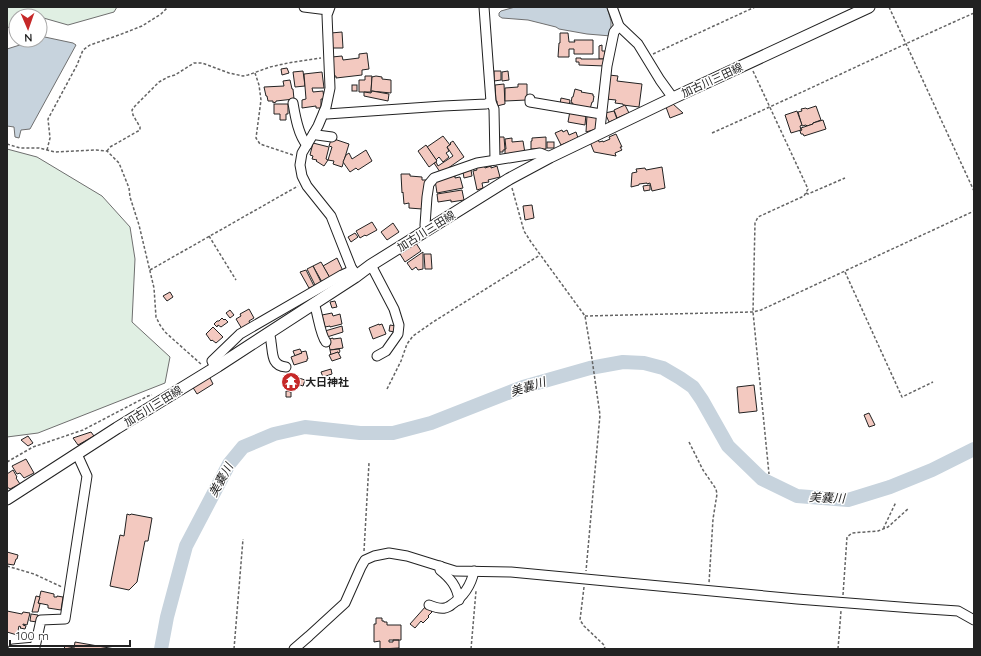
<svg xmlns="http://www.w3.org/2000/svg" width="981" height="656" viewBox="0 0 981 656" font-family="Quicksand,'Noto Sans JP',sans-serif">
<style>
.green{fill:#e0efe3;stroke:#6f6f6f}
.water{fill:#c7d3dd;stroke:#6f6f6f}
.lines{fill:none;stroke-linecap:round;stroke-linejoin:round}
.river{stroke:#c7d3dd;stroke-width:14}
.building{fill:#f3c9c0;stroke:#222}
.minor-casing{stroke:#222;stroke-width:11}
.major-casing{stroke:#222;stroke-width:13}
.path{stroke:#646464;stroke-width:1.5;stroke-dasharray:3 2;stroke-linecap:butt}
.minor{stroke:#fff;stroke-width:9}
.major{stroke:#fff;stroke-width:11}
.labels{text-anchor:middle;stroke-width:3;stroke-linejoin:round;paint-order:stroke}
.street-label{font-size:11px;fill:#222;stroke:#fff}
.poi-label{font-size:11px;font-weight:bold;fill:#222;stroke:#fff;text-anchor:start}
.water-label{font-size:12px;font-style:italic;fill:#222;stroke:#fff}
</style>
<rect width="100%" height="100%" fill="#fff"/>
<g class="green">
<polygon points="7,7 117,7 114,12 68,25 40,17 40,16 16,16 16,24 7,28"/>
<polygon points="7,149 37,157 102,196 130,227 135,259 132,322 170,357 165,383 38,433 7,437"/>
</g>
<g class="water">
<polygon points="515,7 607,7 611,21 611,36 587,34 559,29 556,27 528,20 502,18 499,16 499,13 501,11"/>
<polygon points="40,36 73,43 76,45 30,129 21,130 19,138 15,137 14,127 7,126 7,49 23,44 28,40 40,40"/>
</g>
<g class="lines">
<polyline class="river" points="161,649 167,617 186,546 229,464 243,447 274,434 305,427 360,433 393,433 431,423 523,387 590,368 623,362 644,363 663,368 680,378 693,387 702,400 728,446 762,479 797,496 848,500 890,487 932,470 974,449"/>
</g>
<g class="building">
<polygon points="342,32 343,48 332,48 331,33"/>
<polygon points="560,33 568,33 569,42 575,42 574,40 593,40 593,54 574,54 574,49 569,49 569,57 558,57 559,43 560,43"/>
<polygon points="602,45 602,51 605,51 605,59 599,59 599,46"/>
<polygon points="367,53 369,69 362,70 362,75 336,78 336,76 334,76 332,57 342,56 343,60 359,58 359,54"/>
<polygon points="576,58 581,58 581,59 605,59 605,66 579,65 579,62 576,62"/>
<polygon points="287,68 289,73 282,75 281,69"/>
<polygon points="303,71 305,86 295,87 293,72"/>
<polygon points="494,71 501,71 501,80 494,81"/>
<polygon points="508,71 509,80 502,81 502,72"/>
<polygon points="322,72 324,88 312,88 313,92 323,91 324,99 321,99 321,108 316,108 316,106 302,108 302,100 306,99 304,74"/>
<polygon points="609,75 618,76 617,81 642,84 639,107 623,105 623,104 615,103 616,100 606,99"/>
<polygon points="365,76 372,76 371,92 359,92 359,80 365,80"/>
<polygon points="376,76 382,77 382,79 391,80 391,93 371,91 372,77"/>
<polygon points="290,80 292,89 293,89 294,99 276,101 276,102 273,103 273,101 268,101 267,96 266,96 264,87 284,86 283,81"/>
<polygon points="504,84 505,104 497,106 497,101 496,101 495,85"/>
<polygon points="518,84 527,84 527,100 505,101 505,88 518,87"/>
<rect x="352" y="85" width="5" height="6"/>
<polygon points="575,89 582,91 581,92 593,94 593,96 594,96 593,102 592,102 590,109 572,106 573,103 571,103 572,97 573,97"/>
<polygon points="372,91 389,94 388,101 364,96 364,92 371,93"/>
<polygon points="561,98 570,100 569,106 560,104"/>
<polygon points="274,104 288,104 288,114 286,114 286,120 280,120 280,114 274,114"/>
<polygon points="673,104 683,113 670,118 666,107"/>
<polygon points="625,105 629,113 617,118 614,110"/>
<polygon points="816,106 821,120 813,123 813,124 807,126 806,125 802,126 798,112 802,111 801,109 806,108 807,109"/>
<polygon points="570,111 586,114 585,125 568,122"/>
<polygon points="614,111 617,119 609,122 605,113"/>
<polygon points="797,111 802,125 800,126 801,130 791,133 785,115"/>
<polygon points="587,115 597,115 596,129 586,132"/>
<polygon points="823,120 826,129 804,136 803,134 801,134 800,131 802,130 801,128 813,124 813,123"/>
<polygon points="562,130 563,132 567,130 569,135 576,132 578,138 561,145 555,133"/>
<polygon points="616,134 622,147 620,147 622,150 615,153 616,156 594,152 590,142 598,139 599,142 603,141 603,142 610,139 609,137"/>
<polygon points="443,136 450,145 447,147 449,151 446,153 449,157 443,162 439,157 436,160 427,147"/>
<polygon points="498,137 504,137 505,150 503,150 503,152 498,152"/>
<polygon points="546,137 546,149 531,149 531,141 532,141 532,138"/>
<polygon points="512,138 512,142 523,141 525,153 505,155 505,149 506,149 505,139"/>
<polygon points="334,139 349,144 342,167 333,164 334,161 328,160 332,147 329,146 331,140 333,141"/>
<polygon points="453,141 464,157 444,171 443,170 440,172 434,163 436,162 438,166 453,156 447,147 451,144 450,143"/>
<rect x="547" y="142" width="7" height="6"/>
<polygon points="313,143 329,147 326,159 328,160 324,166 316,161 317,160 312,159 313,156 310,155"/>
<polygon points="426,145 437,161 429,167 418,151"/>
<polygon points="366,150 372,161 358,170 356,168 350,172 343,162 346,155 349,153 352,159"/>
<polygon points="484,165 485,168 491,166 491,168 497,166 500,177 488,180 489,182 482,183 483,188 477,190 473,171 477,170 476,167"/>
<polygon points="662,167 665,188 652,191 650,183 647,184 647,183 639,184 639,185 631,187 632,173 637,172 636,169 645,168 646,170"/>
<polygon points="471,170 472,176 464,178 463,172"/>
<polygon points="401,174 410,174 410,176 422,177 422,180 426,180 422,209 409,208 409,203 404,204 403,192 402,193"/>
<polygon points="455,176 455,178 460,177 463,188 437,193 435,180"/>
<polygon points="650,185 650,190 644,191 643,186"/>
<polygon points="462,190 464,200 451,202 451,200 438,202 437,194"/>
<polygon points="532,205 534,218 525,220 523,206"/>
<polygon points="372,222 377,230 366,236 365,235 360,238 356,231"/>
<polygon points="393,223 399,232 387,240 381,232"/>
<polygon points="355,233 358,237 351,242 348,237"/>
<polygon points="416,243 421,251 405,262 400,254"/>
<polygon points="423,252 423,269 418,270 416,267 412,270 407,263"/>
<polygon points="424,254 431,254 432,269 425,269"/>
<polygon points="337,258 343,271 330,278 323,266"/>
<polygon points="321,262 330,278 322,282 313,266"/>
<polygon points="313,266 321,282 315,285 307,269"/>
<polygon points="306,270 314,286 309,288 300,272"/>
<polygon points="170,292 173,297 167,301 163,296"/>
<polygon points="335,301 337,307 332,308 330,302"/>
<polygon points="249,309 254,318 249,321 250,324 242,329 236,319 241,316 240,314"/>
<polygon points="230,310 234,315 230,318 226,313"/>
<polygon points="332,313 333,316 340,314 342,324 330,327 330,326 325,327 322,315"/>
<polygon points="222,318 224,320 225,319 228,322 221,327 218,325 217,327 214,324 217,321 219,321"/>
<polygon points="379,324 379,325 382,324 386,334 373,339 369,328"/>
<polygon points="390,325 396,326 395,332 389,331"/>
<polygon points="342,326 343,332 327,337 325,331"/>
<polygon points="213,327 223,337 216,343 212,340 211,341 206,334"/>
<polygon points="333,338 333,339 341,338 343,348 330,350 328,340 329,339"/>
<polygon points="300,349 302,353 295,356 293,351"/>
<polygon points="339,349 340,351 339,353 338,352 331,355 330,350"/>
<polygon points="306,351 308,359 307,359 307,361 294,365 291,357 302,353 301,352"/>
<polygon points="338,352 341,358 332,361 329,355"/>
<polygon points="331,369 332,374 323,377 321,372"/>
<polygon points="209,376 213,384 197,394 192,386"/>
<polygon points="299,378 305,380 303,386 297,384"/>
<polygon points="284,379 296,379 296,386 292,386 292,389 287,389 287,386 284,386"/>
<polygon points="754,385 757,411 739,413 737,387"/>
<polygon points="286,391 291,392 291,397 286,397"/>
<polygon points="869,413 875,425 869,427 864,415"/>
<polygon points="91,432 94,436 78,445 73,438"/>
<polygon points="28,436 33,443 28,446 21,440"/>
<polygon points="26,459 34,473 24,478 20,473 17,474 12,466"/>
<polygon points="13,470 17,477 16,478 20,484 10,489 7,487 7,474"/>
<polygon points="127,514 130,515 131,514 152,518 148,541 145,541 137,582 129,590 110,586 120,535 124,536"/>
<polygon points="7,552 18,555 17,559 16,559 14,565 7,564"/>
<polygon points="41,591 54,594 54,597 57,597 57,596 63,597 61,610 48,608 48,605 38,603"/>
<polygon points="36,596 40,597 38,603 40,604 38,612 32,612"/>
<polygon points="426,606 432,612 428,616 429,617 423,623 421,621 415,628 410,624"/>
<polygon points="7,611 22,614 23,612 30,613 27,625 23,624 23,625 26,626 25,629 20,628 21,627 19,626 17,635 7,632"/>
<polygon points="31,614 38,615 37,622 30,621"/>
<polygon points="376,618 382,618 382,621 384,621 384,622 387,622 387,625 401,625 401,640 389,640 389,642 393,642 393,640 399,640 399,648 380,649 380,641 374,642 374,624 376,624"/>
<polygon points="75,642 115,649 64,649 65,646 74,648"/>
</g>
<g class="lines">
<g class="minor-casing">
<g id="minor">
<polyline points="304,7 328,10"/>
<polyline points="330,7 327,15 330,88 326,107 318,126 302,153 300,165 302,176 307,186 331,216 355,277"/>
<polyline points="484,7 491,102 494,109 495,160"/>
<polyline points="612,7 619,26 638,44 660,80 673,98"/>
<polyline points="530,99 530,102 536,103 601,114"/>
<path d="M293,103c2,12 5,32 14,42"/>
<polyline points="324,112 327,114 443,106 486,104 491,102"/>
<polyline points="601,132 600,129 607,66 614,32 619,26"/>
<polyline points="314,133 317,135 332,137"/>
<polyline points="426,231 425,225 427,197 429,184 434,178 477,163 540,153 550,157"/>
<polyline points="371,265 394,309 399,325 398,334 386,351 377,356"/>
<path d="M314,303c4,11 6,32 12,39"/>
<path d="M269,333c1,3 2,6 2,9 2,11 0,24 15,25"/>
<polyline points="215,368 212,361 240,334 342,275 353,270"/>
<path d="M440,566v4c10,8 17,16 19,30"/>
<path d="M429,605c5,2 11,4 16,3 1,0 5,-2 6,-3 12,-8 20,-19 23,-34"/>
<polyline points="13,649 35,647 41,620 65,619 87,476 77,454"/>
<polyline points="294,649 309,636 345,603 361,567 365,560 374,556 389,553 407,556 455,571 511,572 797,599 913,608 958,611 974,620"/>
</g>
</g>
<g class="major-casing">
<polyline id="major" points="7,499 117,428 218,366 355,277 371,265 509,179 550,157 673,98 869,7"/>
</g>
<g class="path">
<polyline points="889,7 974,191"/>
<polyline points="653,54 755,7"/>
<polyline points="753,71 808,189 804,196 758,217 755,223 753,312 769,474"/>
<polyline points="255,73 259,85 261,100 256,138 260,144 293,155"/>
<path d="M712,133c88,-39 174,-81 262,-120"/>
<polyline points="7,144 20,148 39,148 55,152 96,150 107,151 119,163 129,188 130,197 139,225 154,288 156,317 160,325 165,332 202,365"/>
<polyline points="47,150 50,138 48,119 77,65 83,50 90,45 119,35 142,26 161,14 168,7"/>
<polyline points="107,151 110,147 140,130 140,127 133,115 132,110 135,106 159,82 168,77 175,75 194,63 202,63 229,73 243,76 248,75 270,67 288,63 321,58"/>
<polyline points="512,188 524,231 531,242 585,316 591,352 600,415 586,571"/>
<polyline points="806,193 808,194 845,178"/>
<polyline points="209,236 236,280"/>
<polyline points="150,270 298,186"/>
<polyline points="845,272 902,397 933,382"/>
<polyline points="585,316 753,312 761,310 974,211"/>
<polyline points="387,389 401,361 407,344 413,336 433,322 540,255"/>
<polyline points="689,442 703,470 716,489 717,494 713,519 709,583"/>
<polyline points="7,462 33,447 83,430 148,396 152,395"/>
<polyline points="884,529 884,527 896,502"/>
<polyline points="364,551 369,463"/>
<polyline points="7,566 34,574 62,587"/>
<polyline points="584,587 580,620 584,626 604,645 605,649"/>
<polyline points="843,595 847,537 852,533 878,531 888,527 909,508"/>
<polyline points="234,649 243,539"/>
<polyline points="471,649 476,591"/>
<polyline points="838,649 841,611"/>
</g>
<use href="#minor" class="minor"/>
<use href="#major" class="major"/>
</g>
<defs>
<g id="temple-disc" transform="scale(1)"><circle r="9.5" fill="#c62828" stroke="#fff"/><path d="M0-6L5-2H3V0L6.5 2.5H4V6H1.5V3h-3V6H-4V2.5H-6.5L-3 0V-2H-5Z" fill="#fff"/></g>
</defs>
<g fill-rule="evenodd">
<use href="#temple-disc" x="291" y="382"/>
</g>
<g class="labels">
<g class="street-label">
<text transform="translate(712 80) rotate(-25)" y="4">加古川三田線</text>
<text transform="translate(426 231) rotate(-32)" y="4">加古川三田線</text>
<text transform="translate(153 406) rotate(-32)" y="4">加古川三田線</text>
</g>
<g class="poi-label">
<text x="305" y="386">大日神社</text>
</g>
<g class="water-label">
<text transform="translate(528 387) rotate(-18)" y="4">美嚢川</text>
<text transform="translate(221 480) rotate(-61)" y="4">美嚢川</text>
<text transform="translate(827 498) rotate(2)" y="4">美嚢川</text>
</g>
</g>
<rect width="981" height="656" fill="none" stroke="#222222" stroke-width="16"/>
<g transform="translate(28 28) rotate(178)"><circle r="19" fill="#ffffff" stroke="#a7a7a7"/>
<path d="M0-3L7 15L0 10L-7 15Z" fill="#c62828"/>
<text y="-6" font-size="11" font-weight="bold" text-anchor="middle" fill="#222222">N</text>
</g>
<path d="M10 640v6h120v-6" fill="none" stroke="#222222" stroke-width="2"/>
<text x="16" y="640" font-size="12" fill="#222222" stroke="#ffffff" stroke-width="3" paint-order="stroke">100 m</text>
</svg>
